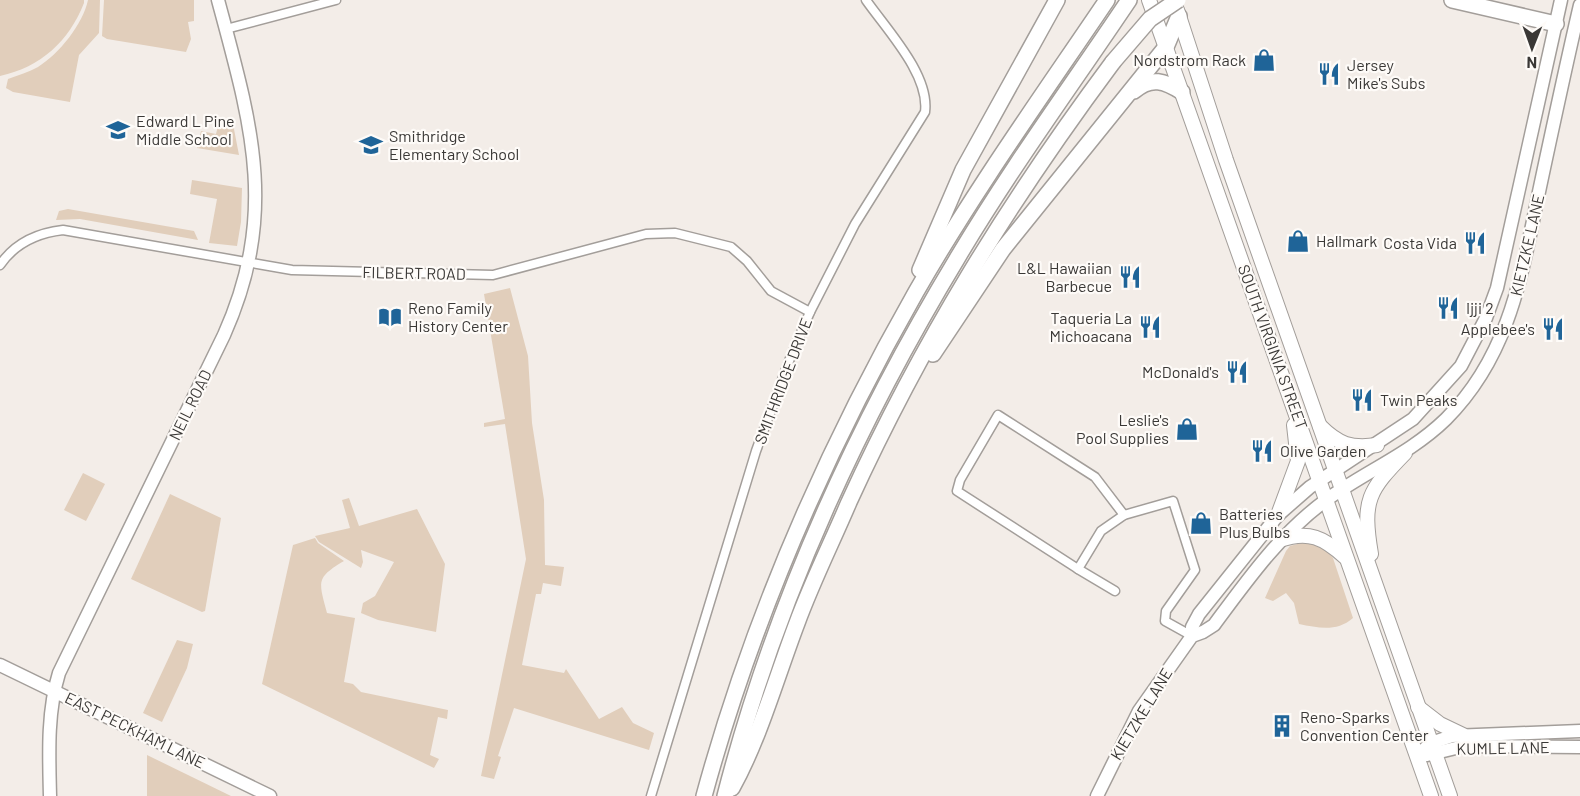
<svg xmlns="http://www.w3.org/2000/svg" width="1580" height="796" viewBox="0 0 1580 796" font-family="Barlow,sans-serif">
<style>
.green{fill:#e1cebb}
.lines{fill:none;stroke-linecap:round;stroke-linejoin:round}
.street-casing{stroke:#a39e9a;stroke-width:11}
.secondary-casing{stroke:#a39e9a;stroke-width:15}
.primary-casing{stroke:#a39e9a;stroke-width:16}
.highway-casing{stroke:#a39e9a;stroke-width:18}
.street{stroke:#fff;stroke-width:8}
.secondary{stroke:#fff;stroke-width:12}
.primary{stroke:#fff;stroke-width:14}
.highway{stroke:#fff;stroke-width:15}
.highway-bridge-casing{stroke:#a39e9a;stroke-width:18;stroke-linecap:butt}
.highway-bridge{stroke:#fff;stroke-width:15}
.labels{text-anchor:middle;stroke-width:4.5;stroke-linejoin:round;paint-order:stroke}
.poi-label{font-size:16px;fill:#3a3836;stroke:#fefbf8;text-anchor:start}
.street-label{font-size:16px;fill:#3a3836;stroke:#fefbf8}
</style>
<rect width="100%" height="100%" fill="#f3ede8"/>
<g class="green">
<path d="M0,0h84v3c-15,38 -43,64 -84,73z"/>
<path d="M88,0h12l-1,33 -20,22 -9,47 -57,-10 -7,-4 2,-9c10,-4 21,-7 30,-12 21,-13 45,-43 50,-67z"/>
<polygon points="104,0 194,0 194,21 188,22 191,39 186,52 107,39 102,36"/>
<polygon points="232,119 239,155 197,148 201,131 216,134 219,122"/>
<polygon points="192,180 242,188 241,222 237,246 209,243 217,199 190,194"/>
<polygon points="68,209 194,231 198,240 80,219 56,220 59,211"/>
<polygon points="510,288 528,356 532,423 544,500 545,565 564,567 561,586 543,583 541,594 536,594 522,665 564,673 566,669 599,719 622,707 633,723 654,733 649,750 514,708 498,756 501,757 494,779 481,776 526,559 505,424 484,427 484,423 505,419 484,294"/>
<polygon points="83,473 105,484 86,521 64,510"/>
<polygon points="170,494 221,518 205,611 202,612 131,579"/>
<polygon points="349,498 359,526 417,509 445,564 436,632 378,620 361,613 363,603 375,596 394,562 361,550 363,562 361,568 319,542 315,536 350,528 342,500"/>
<path d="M315,538l3,5 26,18c-29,17 -25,21 -17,52l28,5 -11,64 9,2 8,8 87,18 -1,9 -9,-2 -8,38 9,4 -5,9 -172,-84 31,-139z"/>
<path d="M1305,542c11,0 22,6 28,16l20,60c-16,14 -34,10 -54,6l-5,-21 -8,-10 -13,8 -8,-3 21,-47 4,-5z"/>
<polygon points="177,640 193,644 187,668 162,722 143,713"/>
<polygon points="147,755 231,796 147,796"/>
</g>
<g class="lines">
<g class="street-casing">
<g id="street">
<polyline points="226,29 336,0"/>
<path d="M0,265c15,-22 37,-32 63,-35l229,40 201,5 153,-41 29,-1 56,14 16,14 24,30 39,21"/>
<polyline points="1078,569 957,491 960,480 998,415 1095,477 1124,515"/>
<polyline points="1115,591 1078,569 1101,531 1124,515 1173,501 1195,570 1166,611 1165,621 1192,636"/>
<path d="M651,796l105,-345 33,-90 21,-49 45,-88 70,-112c5,-37 -38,-82 -59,-112"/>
</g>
</g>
<g class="secondary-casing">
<g id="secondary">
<polyline points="1192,636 1192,627 1199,614 1278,515 1310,487 1413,419 1461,366 1486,318 1497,288 1561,0"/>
<polyline points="0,665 270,796"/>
<polyline points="1427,755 1464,746 1580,747"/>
<polyline points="1417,756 1431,743 1452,736 1580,731"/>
<path d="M50,796c-1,-41 -3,-84 9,-123l165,-338c55,-123 27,-212 -6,-335"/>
<path d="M1097,796l42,-85 53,-75 11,-4 11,-7c34,-46 66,-91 112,-125 40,-29 84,-46 120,-81 65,-65 76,-147 94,-232 13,-61 26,-122 40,-182"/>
</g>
</g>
<g class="primary-casing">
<g id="primary">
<polyline points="1149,0 1431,796"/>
<polyline points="1177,10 1226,160 1450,796"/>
<path d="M1320,426c18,18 31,23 57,19"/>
<polyline points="1278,515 1298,461 1294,425"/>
<path d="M1280,540c29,-10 44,-2 65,17"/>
<path d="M1371,554c-9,-54 -3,-63 34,-101"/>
<polyline points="1418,707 1440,724 1463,735"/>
</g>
</g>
<g class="highway-casing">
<g id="highway">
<polyline points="1452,0 1556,24"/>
<path d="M1134,91c17,-15 31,-10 48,1"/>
<polyline points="920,270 963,170 1057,0"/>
<polyline points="933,354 1003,249 1166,47 1179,16"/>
<path d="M732,788c28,-51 44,-110 65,-165 15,-41 35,-81 52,-121 73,-160 159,-299 264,-440"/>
<path d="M704,796c48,-176 122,-346 212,-504 58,-101 126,-196 191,-292"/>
<path d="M725,796c49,-190 132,-372 233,-539 53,-89 114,-172 171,-257"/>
</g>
</g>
<use href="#street" class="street"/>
<use href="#secondary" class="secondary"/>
<use href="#primary" class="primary"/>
<use href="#highway" class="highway"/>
<g class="highway-bridge-casing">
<polyline id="highway-bridge" points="1113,62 1150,19 1178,0"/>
</g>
<use href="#highway-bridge" class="highway-bridge"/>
</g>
<defs>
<g id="shop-bare" transform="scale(1.8)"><path d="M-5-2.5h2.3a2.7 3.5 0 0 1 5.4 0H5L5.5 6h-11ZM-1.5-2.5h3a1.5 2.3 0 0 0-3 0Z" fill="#1f6498" stroke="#fefbf8" stroke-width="2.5" paint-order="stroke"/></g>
<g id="restaurant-bare" transform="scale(1.8)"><path d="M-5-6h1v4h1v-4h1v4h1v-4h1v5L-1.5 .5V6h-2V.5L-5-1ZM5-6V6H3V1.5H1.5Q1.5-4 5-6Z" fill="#1f6498" stroke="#fefbf8" stroke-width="2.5" paint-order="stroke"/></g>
<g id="school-bare" transform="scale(1.8)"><path d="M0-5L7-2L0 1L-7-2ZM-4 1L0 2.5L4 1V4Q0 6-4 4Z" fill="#1f6498" stroke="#fefbf8" stroke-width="2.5" paint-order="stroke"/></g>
<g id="library-bare" transform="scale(1.8)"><path d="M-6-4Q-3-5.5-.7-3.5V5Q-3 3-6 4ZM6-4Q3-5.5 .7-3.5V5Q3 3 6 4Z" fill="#1f6498" stroke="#fefbf8" stroke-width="2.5" paint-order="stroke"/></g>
<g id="building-bare" transform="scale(1.8)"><path d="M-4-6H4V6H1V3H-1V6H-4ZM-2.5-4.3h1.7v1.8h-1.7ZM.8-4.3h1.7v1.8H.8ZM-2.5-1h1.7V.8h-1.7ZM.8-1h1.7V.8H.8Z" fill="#1f6498" stroke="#fefbf8" stroke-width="2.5" paint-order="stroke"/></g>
</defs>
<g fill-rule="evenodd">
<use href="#shop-bare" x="1264" y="60"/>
<use href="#restaurant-bare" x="1329" y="74"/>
<use href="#school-bare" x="118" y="130"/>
<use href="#school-bare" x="371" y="145"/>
<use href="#shop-bare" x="1298" y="241"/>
<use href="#restaurant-bare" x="1475" y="243"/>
<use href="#restaurant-bare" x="1130" y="277"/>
<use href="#restaurant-bare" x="1448" y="308"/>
<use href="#library-bare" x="390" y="317"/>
<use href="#restaurant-bare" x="1150" y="327"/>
<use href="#restaurant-bare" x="1553" y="329"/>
<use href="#restaurant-bare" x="1237" y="372"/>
<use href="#restaurant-bare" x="1362" y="400"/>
<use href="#shop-bare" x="1187" y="429"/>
<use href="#restaurant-bare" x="1262" y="451"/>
<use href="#shop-bare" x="1201" y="523"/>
<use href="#building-bare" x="1282" y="726"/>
</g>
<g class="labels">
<g class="poi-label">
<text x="1246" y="66" text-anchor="end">Nordstrom Rack</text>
<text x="1347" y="71">Jersey<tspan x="1347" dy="18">Mike's Subs</tspan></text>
<text x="136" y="127">Edward L Pine<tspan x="136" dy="18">Middle School</tspan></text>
<text x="389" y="142">Smithridge<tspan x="389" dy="18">Elementary School</tspan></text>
<text x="1316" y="247">Hallmark</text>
<text x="1457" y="249" text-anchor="end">Costa Vida</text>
<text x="1112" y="274" text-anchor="end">L&amp;L Hawaiian<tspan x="1112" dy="18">Barbecue</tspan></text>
<text x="408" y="314">Reno Family<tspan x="408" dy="18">History Center</tspan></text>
<text x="1466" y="314">Ijji 2</text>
<text x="1132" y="324" text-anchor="end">Taqueria La<tspan x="1132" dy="18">Michoacana</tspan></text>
<text x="1535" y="335" text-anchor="end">Applebee's</text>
<text x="1219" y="378" text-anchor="end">McDonald's</text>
<text x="1380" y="406">Twin Peaks</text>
<text x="1169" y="426" text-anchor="end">Leslie's<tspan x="1169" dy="18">Pool Supplies</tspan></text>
<text x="1280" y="457">Olive Garden</text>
<text x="1219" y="520">Batteries<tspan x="1219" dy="18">Plus Bulbs</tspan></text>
<text x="1300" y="723">Reno-Sparks<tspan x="1300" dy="18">Convention Center</tspan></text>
</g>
<g class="street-label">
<text transform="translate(1527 245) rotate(-77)" y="6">KIETZKE LANE</text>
<text transform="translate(414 273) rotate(1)" y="6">FILBERT ROAD</text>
<text transform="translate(1273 347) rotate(70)" y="6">SOUTH VIRGINIA STREET</text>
<text transform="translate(783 381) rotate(-69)" y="6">SMITHRIDGE DRIVE</text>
<text transform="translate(190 405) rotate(-64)" y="6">NEIL ROAD</text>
<text transform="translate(1141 714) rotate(-59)" y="6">KIETZKE LANE</text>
<text transform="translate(135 730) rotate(26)" y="6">EAST PECKHAM LANE</text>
<text transform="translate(1503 748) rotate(-1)" y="6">KUMLE LANE</text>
</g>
</g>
<g transform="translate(1532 48) rotate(181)" stroke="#fefbf8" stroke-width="4.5" paint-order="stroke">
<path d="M0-4.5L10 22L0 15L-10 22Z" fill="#3a3836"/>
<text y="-9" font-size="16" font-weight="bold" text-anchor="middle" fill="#3a3836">N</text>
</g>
</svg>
